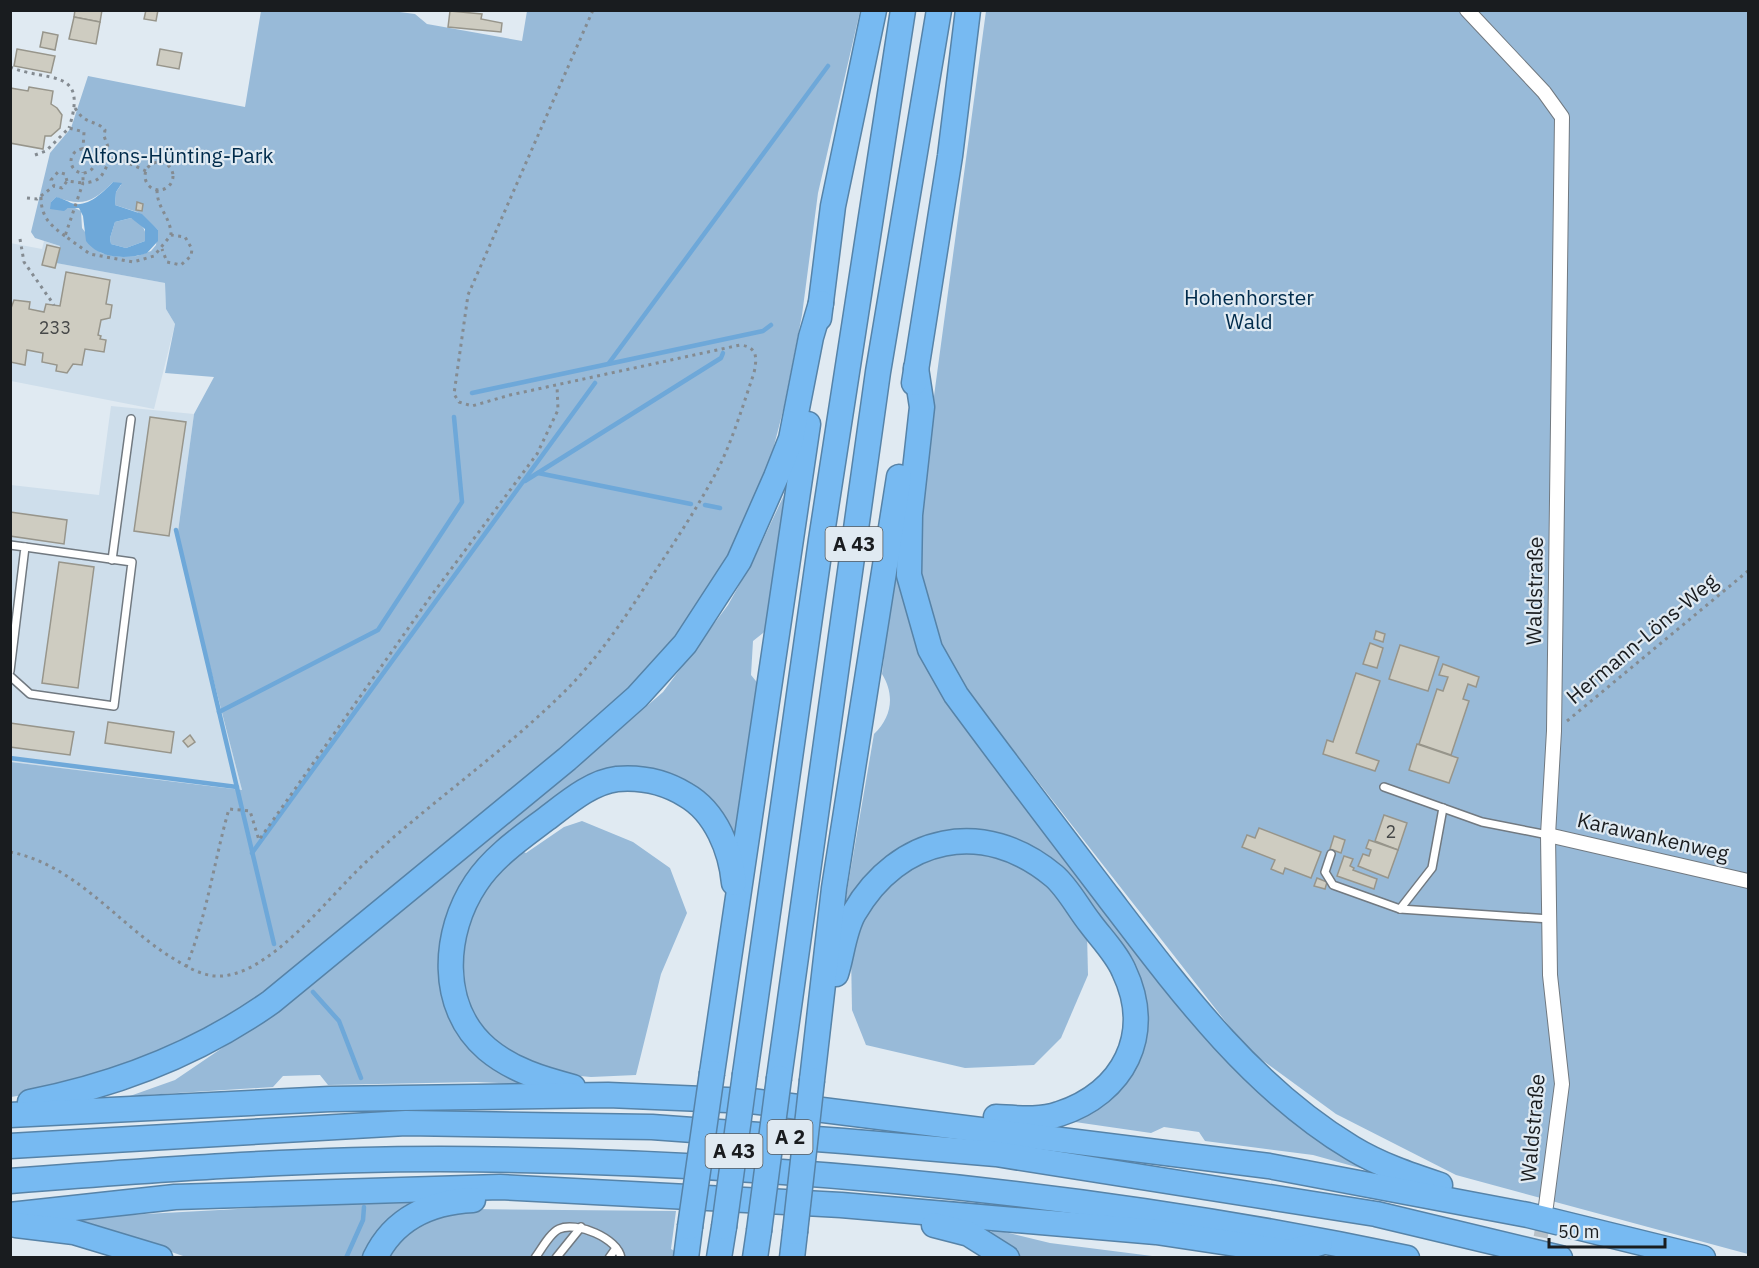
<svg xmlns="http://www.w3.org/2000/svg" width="1759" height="1268" viewBox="0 0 1759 1268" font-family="'IBM Plex Sans',sans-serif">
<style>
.built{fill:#cedeeb}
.green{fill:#98bad8;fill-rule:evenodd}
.water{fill:#6ea8d9;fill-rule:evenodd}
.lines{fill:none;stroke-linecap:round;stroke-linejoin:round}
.stream{stroke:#6ea8d9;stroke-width:4.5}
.building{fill:#ceccc1;stroke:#97958b;stroke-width:1.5}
.minor-tunnel{stroke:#b8c1c8;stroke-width:14;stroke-dasharray:14 7;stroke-linecap:butt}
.service-casing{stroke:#717980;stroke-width:10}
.minor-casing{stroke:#717980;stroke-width:16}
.motorway-casing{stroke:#5683a8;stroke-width:27}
.path{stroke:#848b91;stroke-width:3;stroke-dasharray:3 4.5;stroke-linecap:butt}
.service{stroke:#fff;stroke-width:7}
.minor{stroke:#fff;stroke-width:14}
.motorway{stroke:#77baf2;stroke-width:24}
.motorway-bridge-casing{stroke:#5683a8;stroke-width:27;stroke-linecap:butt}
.motorway-bridge{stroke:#77baf2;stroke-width:24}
.labels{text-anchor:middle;stroke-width:4.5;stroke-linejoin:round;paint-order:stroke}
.number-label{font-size:18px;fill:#464848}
.shield{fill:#e0eaf2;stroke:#555a5e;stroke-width:1.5}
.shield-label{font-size:20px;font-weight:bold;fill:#191c1f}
.park-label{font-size:21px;fill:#002b4b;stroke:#e0eaf2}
.street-label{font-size:21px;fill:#191c1f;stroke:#e0eaf2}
</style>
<rect width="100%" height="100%" fill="#e0eaf2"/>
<g class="built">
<polygon points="44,241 60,246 57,263 165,283 166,309 175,324 154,409 11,381 10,243 42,249"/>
<polygon points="111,406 194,414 177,539 242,790 11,762 11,485 99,495"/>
</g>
<g class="green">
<path d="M261,11h131l23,3 12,10 95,17 5,-30h333l-42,182 -16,122 -18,92 -16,62 -54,122 -85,100 -345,291 -111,70 -120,38 -42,7v-335l231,28 -65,-251 17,-125 20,-37 -49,-4 10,-49 -9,-15 -1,-26 -109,-20 4,-17 -25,-8 -4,-6 19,-79 21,-25 17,-52 157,31zM113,182l8,3 -5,7 -1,13 22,7 21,18 -2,15 -5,6 -14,5 -17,1 -19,-4 -19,-25 -1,-17 -8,-4 -14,3 -8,-8 5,-5c27,10 37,5 57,-15z"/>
<path d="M986,11h762v1243l-292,-79 -120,-61 -89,-65 -280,-358c-24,-39 -46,-82 -49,-129 -1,-18 1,-37 1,-55z"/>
<path d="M131,218c9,4 17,12 14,23l-19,7 -15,-4 -1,-6 5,-16z"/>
<polygon points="784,495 768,629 753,641 751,675 760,686 739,846 728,828 635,771 522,828 442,964 506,1070 518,1084 476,1082 328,1085 320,1075 283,1076 273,1087 130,1096 175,1080 278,1010 593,753 663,692 728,605 755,557"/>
<path d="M899,525l19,116 362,466 87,63 -54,-15 -108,-14 -6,-9 -35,-5 -13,6 -76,-11 34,-22 31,-48 9,-33 -17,-62 -70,-85 -109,-39 -112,93 33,-192c18,-17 21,-39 8,-60z"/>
<polygon points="582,821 633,842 670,868 687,913 661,974 636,1075 591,1077 558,1074 525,1063 497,1046 476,1022 466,1006 458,953 477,896 519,850 526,853 564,827"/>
<polygon points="951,851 996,854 1043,879 1087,933 1088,975 1061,1038 1034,1065 965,1068 866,1045 852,1010 851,954 862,921 898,872"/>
<polygon points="408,1203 410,1206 367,1258 186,1257 125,1236 54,1219 329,1204"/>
<polygon points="469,1209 676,1211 671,1249 676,1252 676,1257 382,1258 420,1223"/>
<polygon points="993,1229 1050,1243 1160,1257 1019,1257 990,1234"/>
</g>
<path class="water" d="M113,182l9,1 -6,9 -1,13 27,9 16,16v11l-11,12c-19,7 -48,6 -61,-12l-3,-25 -4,-8h-11l-4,3 -14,-2 1,-7 5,-5c7,1 13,6 19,7 15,2 29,-13 38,-22zM131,218l14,11v12l-19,7 -15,-4 -1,-6 5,-16z"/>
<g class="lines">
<g class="stream">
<polyline points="609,363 828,66"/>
<polyline points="472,393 763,331 771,325"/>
<polyline points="538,473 691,504"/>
<polyline points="525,481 721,358 723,353"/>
<polyline points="705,505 720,508"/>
<polyline points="176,530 274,944"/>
<polyline points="219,712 378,630 462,502 454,417"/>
<polyline points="10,758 237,787"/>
<polyline points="252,853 595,383"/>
<polyline points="313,992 339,1021 361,1078"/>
<polyline points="346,1258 363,1220 364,1207"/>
</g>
</g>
<g class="building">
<polygon points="75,10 102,10 100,22 74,17"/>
<polygon points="146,10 158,10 156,21 144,19"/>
<polygon points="450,11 482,14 481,19 502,23 501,32 448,27"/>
<polygon points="74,17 100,22 96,44 69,39"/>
<polygon points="43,32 58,35 55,50 40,47"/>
<polygon points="17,49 55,56 51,73 14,66"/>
<polygon points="160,49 182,53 179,69 157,65"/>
<polygon points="29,87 53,91 51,104 57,108 62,115 60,128 51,136 45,136 43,149 10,143 10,88 28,91"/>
<polygon points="137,202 143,204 142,211 136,210"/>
<polygon points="47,245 60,248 55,268 42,265"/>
<polygon points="66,272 110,280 106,304 112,305 110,318 101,320 98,335 101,336 100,339 106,340 104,352 85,349 82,365 73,364 67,373 56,371 57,365 42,362 43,353 27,350 25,365 10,362 10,311 14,300 30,302 29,309 44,312 46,304 60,306"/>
<polygon points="150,417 186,422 169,536 134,531"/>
<polygon points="10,512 67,520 64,544 10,536"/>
<polygon points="59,562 94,567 78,688 42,683"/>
<polygon points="1376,631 1385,634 1383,642 1374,639"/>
<polygon points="1370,643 1383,648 1377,668 1363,664"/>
<polygon points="1400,645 1439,657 1428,691 1389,679"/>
<polygon points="1443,664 1479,677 1476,687 1468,684 1463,699 1469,701 1451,755 1419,744 1437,689 1443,691 1448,677 1439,675"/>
<polygon points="1356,673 1380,681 1356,753 1379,761 1375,771 1323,754 1327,740 1333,742"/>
<polygon points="108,722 174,732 171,753 105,743"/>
<polygon points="10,723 74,732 70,755 10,747"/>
<polygon points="190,735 195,742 188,747 183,741"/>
<polygon points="1417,744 1458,758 1449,783 1409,770"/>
<polygon points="1384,815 1407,823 1398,850 1375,841"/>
<polygon points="1259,828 1321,852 1311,878 1285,868 1283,874 1271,869 1275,860 1242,847 1247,835 1255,838"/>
<polygon points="1334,836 1345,840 1341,853 1330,849"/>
<polygon points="1369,840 1398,850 1388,878 1358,866 1363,854 1369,856 1371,850 1366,848"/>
<polygon points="1344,856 1353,859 1350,866 1354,868 1353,870 1377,879 1374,889 1337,876"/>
<polygon points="1317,878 1327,882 1325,889 1314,886"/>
</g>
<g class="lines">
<polyline class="minor-tunnel" points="1537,1258 1545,1212"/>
<g class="service-casing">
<g id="service">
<polyline points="10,545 25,547 10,671"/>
<polyline points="112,560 131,419"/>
<polyline points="10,676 30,694 114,706 132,562 25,547"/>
<polyline points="1384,787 1482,822 1548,835"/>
<polyline points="1331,854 1325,872 1333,885 1400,909 1550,919"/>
<polyline points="1400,909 1432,868 1443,808"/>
<path d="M535,1258c6,-8 15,-25 24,-29 17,-8 59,9 62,29"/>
<polyline points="556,1258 581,1227"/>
<polyline points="609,1258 616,1248"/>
</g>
</g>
<g class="minor-casing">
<g id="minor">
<polyline points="1467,10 1544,92 1562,117 1554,731 1548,835 1550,975 1562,1084 1546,1206"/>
<polyline points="1548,835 1748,881"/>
</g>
</g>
<g class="motorway-casing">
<g id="motorway">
<polyline points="819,318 833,206 874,10"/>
<path d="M916,368l6,39 -12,108 -1,60 21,74 26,46c50,68 102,136 153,203 71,93 142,189 243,250 28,17 58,27 88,37"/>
<polyline points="914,383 950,156 968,10"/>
<path d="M836,974c6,-19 8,-44 18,-61 44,-77 130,-96 200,-37 14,12 24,32 36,47 11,15 27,31 34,48 30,63 0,122 -65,143 -19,7 -43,4 -63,3"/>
<polyline points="712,1073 808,424"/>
<polyline points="745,1074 821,540 903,10"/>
<polyline points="779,1078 878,372 939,10"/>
<polyline points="812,1080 834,888 899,477"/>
<path d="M573,1087c-31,-8 -61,-17 -86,-38 -49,-42 -44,-117 -11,-166 17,-26 46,-46 70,-64 20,-15 45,-37 71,-40 24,-2 48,3 69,16 30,17 45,56 48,88"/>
<path d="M30,1102c86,-17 169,-49 241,-100l296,-243 70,-62 48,-53 54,-83 37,-84 15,-38 20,-102 10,-34"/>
<polyline points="10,1115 330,1099 608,1095 751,1101 1269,1166 1528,1215 1703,1258"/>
<polyline points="10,1146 406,1123 652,1127 843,1141 996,1154 1376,1214 1560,1258"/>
<path d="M10,1181c143,-11 287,-22 430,-22 325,2 649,32 967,99"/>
<polyline points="10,1215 175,1197 500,1187 841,1205 1156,1232 1290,1252 1320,1243"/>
<polyline points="16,1225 74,1232 160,1258"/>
<polyline points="934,1225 969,1234 1007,1258"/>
<path d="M375,1258c19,-40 56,-56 98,-58"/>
<polyline points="686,1258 690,1227"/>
<polyline points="719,1258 724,1227"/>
<polyline points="755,1258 759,1231"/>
<polyline points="792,1258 795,1232"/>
</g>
</g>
<g class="path">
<path d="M10,67c38,16 79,-1 59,61"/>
<path d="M75,108c11,18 20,11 30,22l-1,6 9,24"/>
<circle cx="83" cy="161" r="12"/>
<polyline points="35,155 46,151 69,128 84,132 83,149"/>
<circle cx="159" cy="176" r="14"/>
<path d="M146,171l-27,-12 -11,4c-6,14 -9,19 -25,20l-18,53 25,18 43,8 21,-6 17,-21 14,2 7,12 -1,7 -10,9 -14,-3 -5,-13"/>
<polyline points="67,181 65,174 58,172 51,180 54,186 62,188 67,181 83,183 83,172"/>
<path d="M157,190c0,19 14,27 14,45"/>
<path d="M41,197c0,20 9,28 24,39"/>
<polyline points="27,198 37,199 54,186"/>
<polyline points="20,239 24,262 54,305"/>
<polyline points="1567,721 1748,571"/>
<path d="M10,852c63,12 105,68 156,102 15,9 30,20 49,22 52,4 114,-80 150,-113 62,-58 132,-106 193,-165 36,-34 65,-77 92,-119 24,-36 48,-72 68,-110 15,-30 25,-64 36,-96 3,-15 4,-26 -14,-28l-230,50 -38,11 -13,-4 -5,-8 14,-99 125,-285"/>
<path d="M186,967c21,-51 28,-106 43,-158l21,2 9,29 172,-244 106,-142 21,-44 -1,-25"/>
</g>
<use href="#service" class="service"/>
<use href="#minor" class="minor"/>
<use href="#motorway" class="motorway"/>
<g class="motorway-bridge-casing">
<g id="motorway-bridge">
<polyline points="690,1227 712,1073"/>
<polyline points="724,1227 745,1074"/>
<polyline points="759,1231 779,1078"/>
<polyline points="795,1232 812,1080"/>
</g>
</g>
<use href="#motorway-bridge" class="motorway-bridge"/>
</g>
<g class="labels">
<g class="number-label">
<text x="55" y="334">233</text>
<text x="1391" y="838">2</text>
</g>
<g class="shield">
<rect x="825.5" y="527" width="57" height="34" rx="4.5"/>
<rect x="767.5" y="1120" width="45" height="34" rx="4.5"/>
<rect x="705.5" y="1134" width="57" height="34" rx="4.5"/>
</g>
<g class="shield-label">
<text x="854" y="551">A 43</text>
<text x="790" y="1144">A 2</text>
<text x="734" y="1158">A 43</text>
</g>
<g class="park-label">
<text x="177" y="163">Alfons-Hünting-Park</text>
<text x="1249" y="305">Hohenhorster<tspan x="1249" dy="24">Wald</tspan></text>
</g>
<g class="street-label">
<text transform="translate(1535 591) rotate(-89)" y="7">Waldstraße</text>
<text transform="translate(1642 639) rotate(-40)" y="7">Hermann-Löns-Weg</text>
<text transform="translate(1653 837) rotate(13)" y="7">Karawankenweg</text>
<text transform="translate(1533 1128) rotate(-85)" y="7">Waldstraße</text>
</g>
</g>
<rect width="1759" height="1268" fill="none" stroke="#191c1f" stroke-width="24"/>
<path d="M1549 1238v9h116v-9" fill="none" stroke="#191c1f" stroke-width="3"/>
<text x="1558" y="1238" font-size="18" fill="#191c1f" stroke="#e0eaf2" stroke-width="4.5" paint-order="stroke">50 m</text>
</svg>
